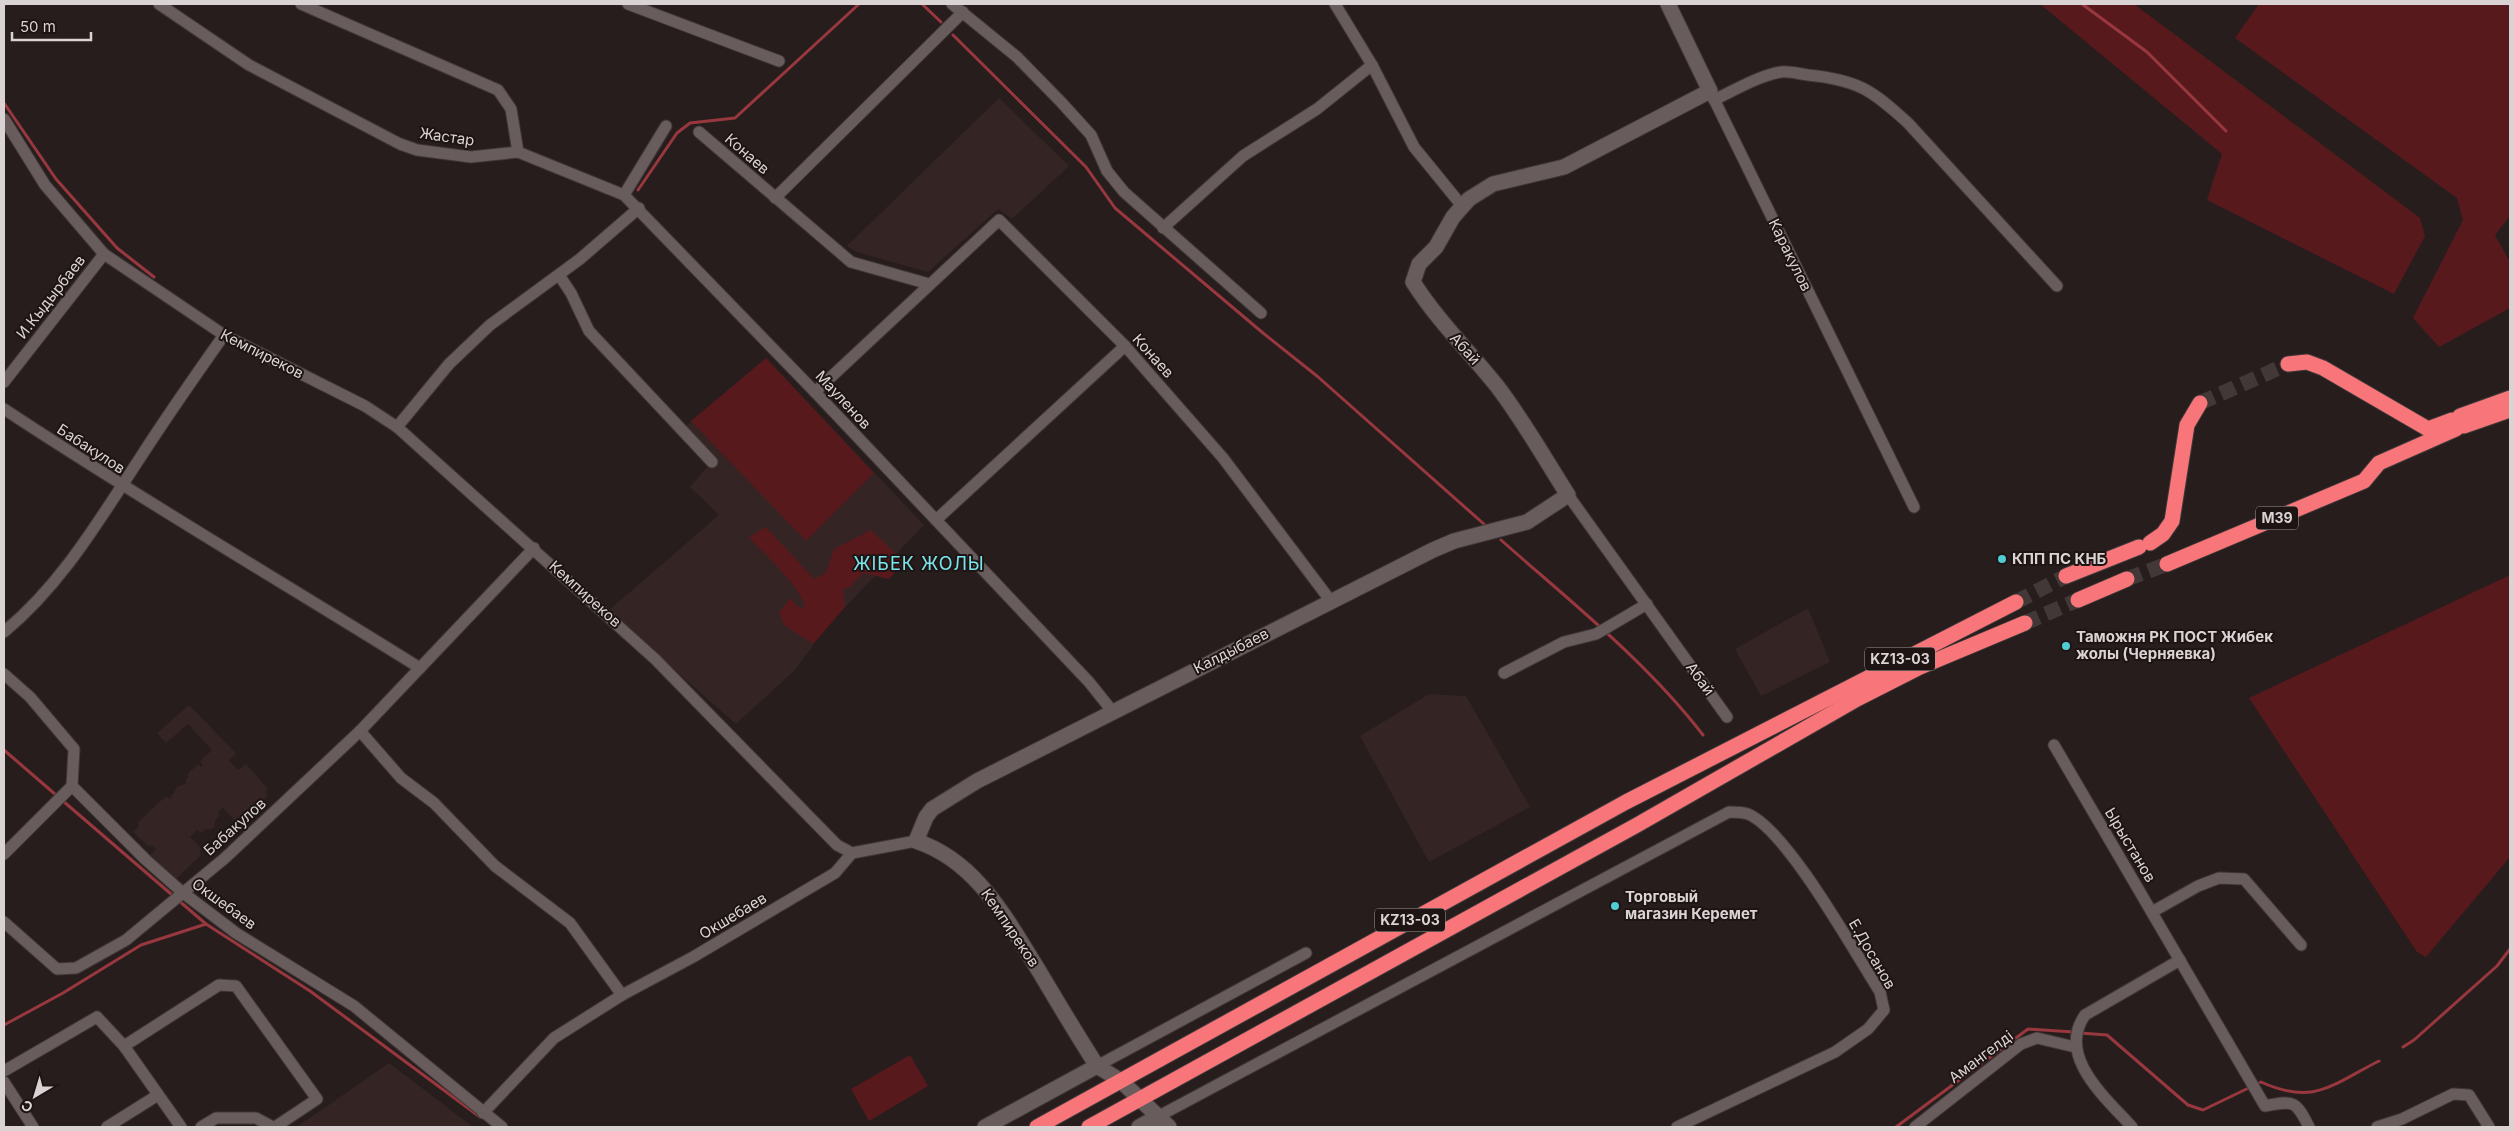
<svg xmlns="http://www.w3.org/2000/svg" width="2514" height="1131" viewBox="0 0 2514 1131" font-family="Inter,sans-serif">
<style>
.built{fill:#352424}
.green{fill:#58191d}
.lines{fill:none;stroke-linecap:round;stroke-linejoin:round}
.stream{stroke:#98383e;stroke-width:3}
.highway-tunnel{stroke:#423838;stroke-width:15;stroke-dasharray:15 8;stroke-linecap:butt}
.street-casing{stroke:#403838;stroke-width:13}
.secondary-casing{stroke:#403838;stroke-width:17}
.highway-casing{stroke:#403838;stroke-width:17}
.street{stroke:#685c5c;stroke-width:11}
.secondary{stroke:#685c5c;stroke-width:15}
.highway{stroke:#f8767a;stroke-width:15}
.poi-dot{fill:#51ccd3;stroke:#1e1414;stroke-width:2}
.labels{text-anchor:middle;stroke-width:4;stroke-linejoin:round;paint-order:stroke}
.shield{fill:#1e1414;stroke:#a29a9a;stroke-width:1}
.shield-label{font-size:14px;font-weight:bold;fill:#dad3d3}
.street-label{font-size:15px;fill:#dad3d3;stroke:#1e1414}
.poi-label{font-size:15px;font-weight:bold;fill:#dad3d3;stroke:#1e1414;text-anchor:start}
.quarter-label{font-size:18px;letter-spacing:1px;fill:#79e5eb;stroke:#1e1414}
</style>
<rect width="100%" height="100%" fill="#271d1d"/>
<g class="built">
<polygon points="999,98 1069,166 1012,219 998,209 928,272 857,252 847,246"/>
<polygon points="766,358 924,525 828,625 795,670 736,724 608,611 719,515 690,487 713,460 684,428"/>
<polygon points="1808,608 1830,662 1761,696 1735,649"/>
<polygon points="1429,694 1466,696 1530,807 1429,862 1360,736"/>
<polygon points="189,705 236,753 229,760 238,770 246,764 268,789 265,792 268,796 242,820 239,817 235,821 223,808 218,812 220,815 215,820 215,826 212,829 205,829 201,833 197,830 190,837 202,849 199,852 201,855 177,878 174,878 146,860 156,849 151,845 149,847 133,832 139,826 138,822 166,796 170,799 177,787 187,783 185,781 189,777 187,774 199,764 201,767 203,765 200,761 212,750 188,724 166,743 157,733"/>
<polygon points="389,1063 473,1127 296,1127 333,1102"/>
</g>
<g class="green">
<polygon points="2040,4 2134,4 2420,218 2425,236 2394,294 2207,200 2222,154"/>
<polygon points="2259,4 2510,4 2510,216 2495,235 2510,262 2510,308 2439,347 2413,318 2463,220 2457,198 2235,38"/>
<polygon points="766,358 874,473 806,541 691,421"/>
<path d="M766,527l48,52 12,-6 8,-24 37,-19 33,32 -15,17 -26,-6 -13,14 -7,2 2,18 -30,35 -3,1 -28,-18 -5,-13 12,-14 5,7 8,4c4,-16 -44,-59 -55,-72z"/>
<polygon points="2510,575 2510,857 2426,957 2417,952 2249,698"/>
<polygon points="910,1055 928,1086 869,1121 851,1089"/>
</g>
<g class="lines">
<g class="stream">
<polyline points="4,4 5,4"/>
<polyline points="922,4 941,22"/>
<polyline points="2082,4 2147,52 2226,131"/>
<polyline points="953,35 1086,167 1115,208 1263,333 1317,376 1485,525"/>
<polyline points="4,103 56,179 117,248 154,277"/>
<polyline points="638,190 677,133 690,123 735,118 859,4"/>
<path d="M1501,540c70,62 145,121 202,195"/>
<polyline points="4,750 56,795"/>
<polyline points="63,801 171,894"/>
<polyline points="178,900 206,924 310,991 480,1117"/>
<polyline points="4,1025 63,993 141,945 206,924"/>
<path d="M2080,1033l27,2 81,70 15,5 58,-28c53,24 70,3 118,-21"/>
<polyline points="2403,1047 2414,1040 2497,966 2510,949"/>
<polyline points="1896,1127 2028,1029 2074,1032"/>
</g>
<g class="highway-tunnel">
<polyline points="2200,403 2288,364"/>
<polyline points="2127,579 2167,564"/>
<polyline points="2016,602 2066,576"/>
<polyline points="2025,623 2078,600"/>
</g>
<g class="street-casing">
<g id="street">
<polyline points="159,4 249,65 400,144 417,150 471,157 518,152 624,195 815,392 1089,682 1113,712"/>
<polyline points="301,4 498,90 511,109 518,152"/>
<polyline points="628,4 779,61"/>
<polyline points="952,4 1017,57 1061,102 1091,135 1107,171 1124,192 1261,313"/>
<polyline points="1335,4 1372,65 1414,147 1462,206"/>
<polyline points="1710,91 1914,507"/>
<path d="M1714,100c21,-10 44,-24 67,-28 8,-1 19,2 27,3 50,5 64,15 100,48l149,163"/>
<polyline points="4,119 45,185 104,254 224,335 365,406 397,427 655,659 837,845 852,853 916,841"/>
<polyline points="699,132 851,262 929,284"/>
<polyline points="624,195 666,126"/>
<polyline points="775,198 963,12"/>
<polyline points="1163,228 1243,156 1317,109 1372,65"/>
<polyline points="559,275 571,293 589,331 712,462"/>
<polyline points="4,382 104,254"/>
<polyline points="815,392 999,220 1125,346 1223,458 1330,600"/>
<path d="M4,409c136,90 277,172 416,259"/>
<polyline points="397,427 449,364 490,325 580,259 639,208"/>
<polyline points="1568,495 1727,717"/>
<polyline points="936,520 1125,346"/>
<path d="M4,632c58,-48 95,-112 136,-174 27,-42 55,-82 84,-123"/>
<polyline points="1504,673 1564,642 1596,634 1647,604"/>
<polyline points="4,674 30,697 74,749 72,786 146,860 182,892 236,933 354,1006 502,1127"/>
<polyline points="360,731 401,778 434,803 495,866 570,923 622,995"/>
<path d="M2054,745l211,361c29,-6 31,-5 44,21"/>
<polyline points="4,854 72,786"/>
<polyline points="2152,912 2198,886 2219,878 2244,879 2301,945"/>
<polyline points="4,922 57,969 76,968 126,940 225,858 360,731 534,548"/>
<polyline points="124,1046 219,985 236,986 317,1099 275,1127"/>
<polyline points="1097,1066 1306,953"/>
<polyline points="4,1071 97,1017 124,1046 181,1127"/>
<polyline points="4,1082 33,1127"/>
<polyline points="483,1113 554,1038 622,995 693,957 835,873 852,853"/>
<path d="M1159,1116l570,-304c5,0 13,0 19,2 39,16 107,139 132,178l4,18 -16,19 -33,23 -158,75"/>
<polyline points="107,1127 158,1095"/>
<polyline points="201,1127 216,1118 256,1118 273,1127"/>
<polyline points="1915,1127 2021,1044 2037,1038 2075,1047"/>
<path d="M2132,1127c-26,-29 -76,-71 -47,-112l95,-55"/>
<polyline points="2377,1127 2402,1119 2453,1094 2469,1095 2489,1127"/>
</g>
</g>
<g class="secondary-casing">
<g id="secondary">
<polyline points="985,1127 1097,1066"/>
<polyline points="1139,1127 1159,1116"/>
<path d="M1169,1127l-48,-46 -24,-15c-20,-31 -39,-63 -58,-95 -32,-51 -62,-110 -123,-130l10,-24 6,-8 45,-28 456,-231 21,-9 73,-19 41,-27c-23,-36 -45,-75 -71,-109 -28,-35 -60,-66 -84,-104l6,-18 17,-17 17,-30 16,-18 24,-15 71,-17 146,-76 -42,-87"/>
</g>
</g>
<g class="highway-casing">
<g id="highway">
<polyline points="2288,364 2307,362 2323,368 2428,429 2452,420"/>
<polyline points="2460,416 2510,398"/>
<polyline points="2464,426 2510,410"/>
<polyline points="2150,543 2163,534 2172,521 2187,425 2200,403"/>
<polyline points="2167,564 2364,481 2379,463 2456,429"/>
<polyline points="2066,576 2139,547"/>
<polyline points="2078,600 2127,579"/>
<polyline points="1037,1127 1626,802 2016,602"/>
<polyline points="1089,1127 1637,825 1857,699 1920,667 2025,623"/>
</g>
</g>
<use href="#street" class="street"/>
<use href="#secondary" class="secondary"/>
<use href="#highway" class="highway"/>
</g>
<g class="poi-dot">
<circle cx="2002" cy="559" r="5"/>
<circle cx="2066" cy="646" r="5"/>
<circle cx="1615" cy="906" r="5"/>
</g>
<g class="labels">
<g class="shield">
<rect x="2256" y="506.5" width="42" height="23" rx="4"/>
<rect x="1865" y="647.5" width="70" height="23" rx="4"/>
<rect x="1375" y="908.5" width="70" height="23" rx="4"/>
</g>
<g class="shield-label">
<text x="2277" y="523">M39</text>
<text x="1900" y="664">KZ13-03</text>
<text x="1410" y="925">KZ13-03</text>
</g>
<g class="street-label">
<text transform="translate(447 137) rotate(8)" y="5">Жастар</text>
<text transform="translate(747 154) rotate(41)" y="5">Конаев</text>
<text transform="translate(1790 255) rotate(64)" y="5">Каракулов</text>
<text transform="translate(51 297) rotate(-52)" y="5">И.Кыдырбаев</text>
<text transform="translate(1465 349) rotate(48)" y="5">Абай</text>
<text transform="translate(262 354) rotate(27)" y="5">Кемпиреков</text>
<text transform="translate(1153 356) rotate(48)" y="5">Конаев</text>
<text transform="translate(843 400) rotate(47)" y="5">Мауленов</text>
<text transform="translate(91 449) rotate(33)" y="5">Бабакулов</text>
<text transform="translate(585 594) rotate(42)" y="5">Кемпиреков</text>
<text transform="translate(1231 651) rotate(-27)" y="5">Калдыбаев</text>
<text transform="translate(1700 679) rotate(54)" y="5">Абай</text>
<text transform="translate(235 827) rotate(-42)" y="5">Бабакулов</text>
<text transform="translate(2130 845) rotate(59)" y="5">Ырыстанов</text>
<text transform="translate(224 904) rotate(36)" y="5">Окшебаев</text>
<text transform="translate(733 916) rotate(-31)" y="5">Окшебаев</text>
<text transform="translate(1010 928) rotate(56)" y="5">Кемпиреков</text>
<text transform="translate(1872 954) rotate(60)" y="5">Е.Досанов</text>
<text transform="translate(1981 1057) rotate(-37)" y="5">Амангелді</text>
</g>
<g class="poi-label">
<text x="2012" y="564">КПП ПС КНБ</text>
<text x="2076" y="642">Таможня РК ПОСТ Жибек<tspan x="2076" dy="17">жолы (Черняевка)</tspan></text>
<text x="1625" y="902">Торговый<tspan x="1625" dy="17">магазин Керемет</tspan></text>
</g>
<g class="quarter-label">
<text x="919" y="570">ЖІБЕК ЖОЛЫ</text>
</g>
</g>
<rect width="2514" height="1131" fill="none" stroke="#dad3d3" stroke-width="10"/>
<g transform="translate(35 1096) rotate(218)" stroke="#1e1414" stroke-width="4" paint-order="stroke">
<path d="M0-4L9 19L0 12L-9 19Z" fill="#dad3d3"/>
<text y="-8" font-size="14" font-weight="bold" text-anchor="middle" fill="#dad3d3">С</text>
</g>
<path d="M12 32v8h79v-8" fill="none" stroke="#dad3d3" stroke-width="2.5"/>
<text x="20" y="32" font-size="15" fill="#dad3d3" stroke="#1e1414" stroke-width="4" paint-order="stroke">50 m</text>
</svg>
